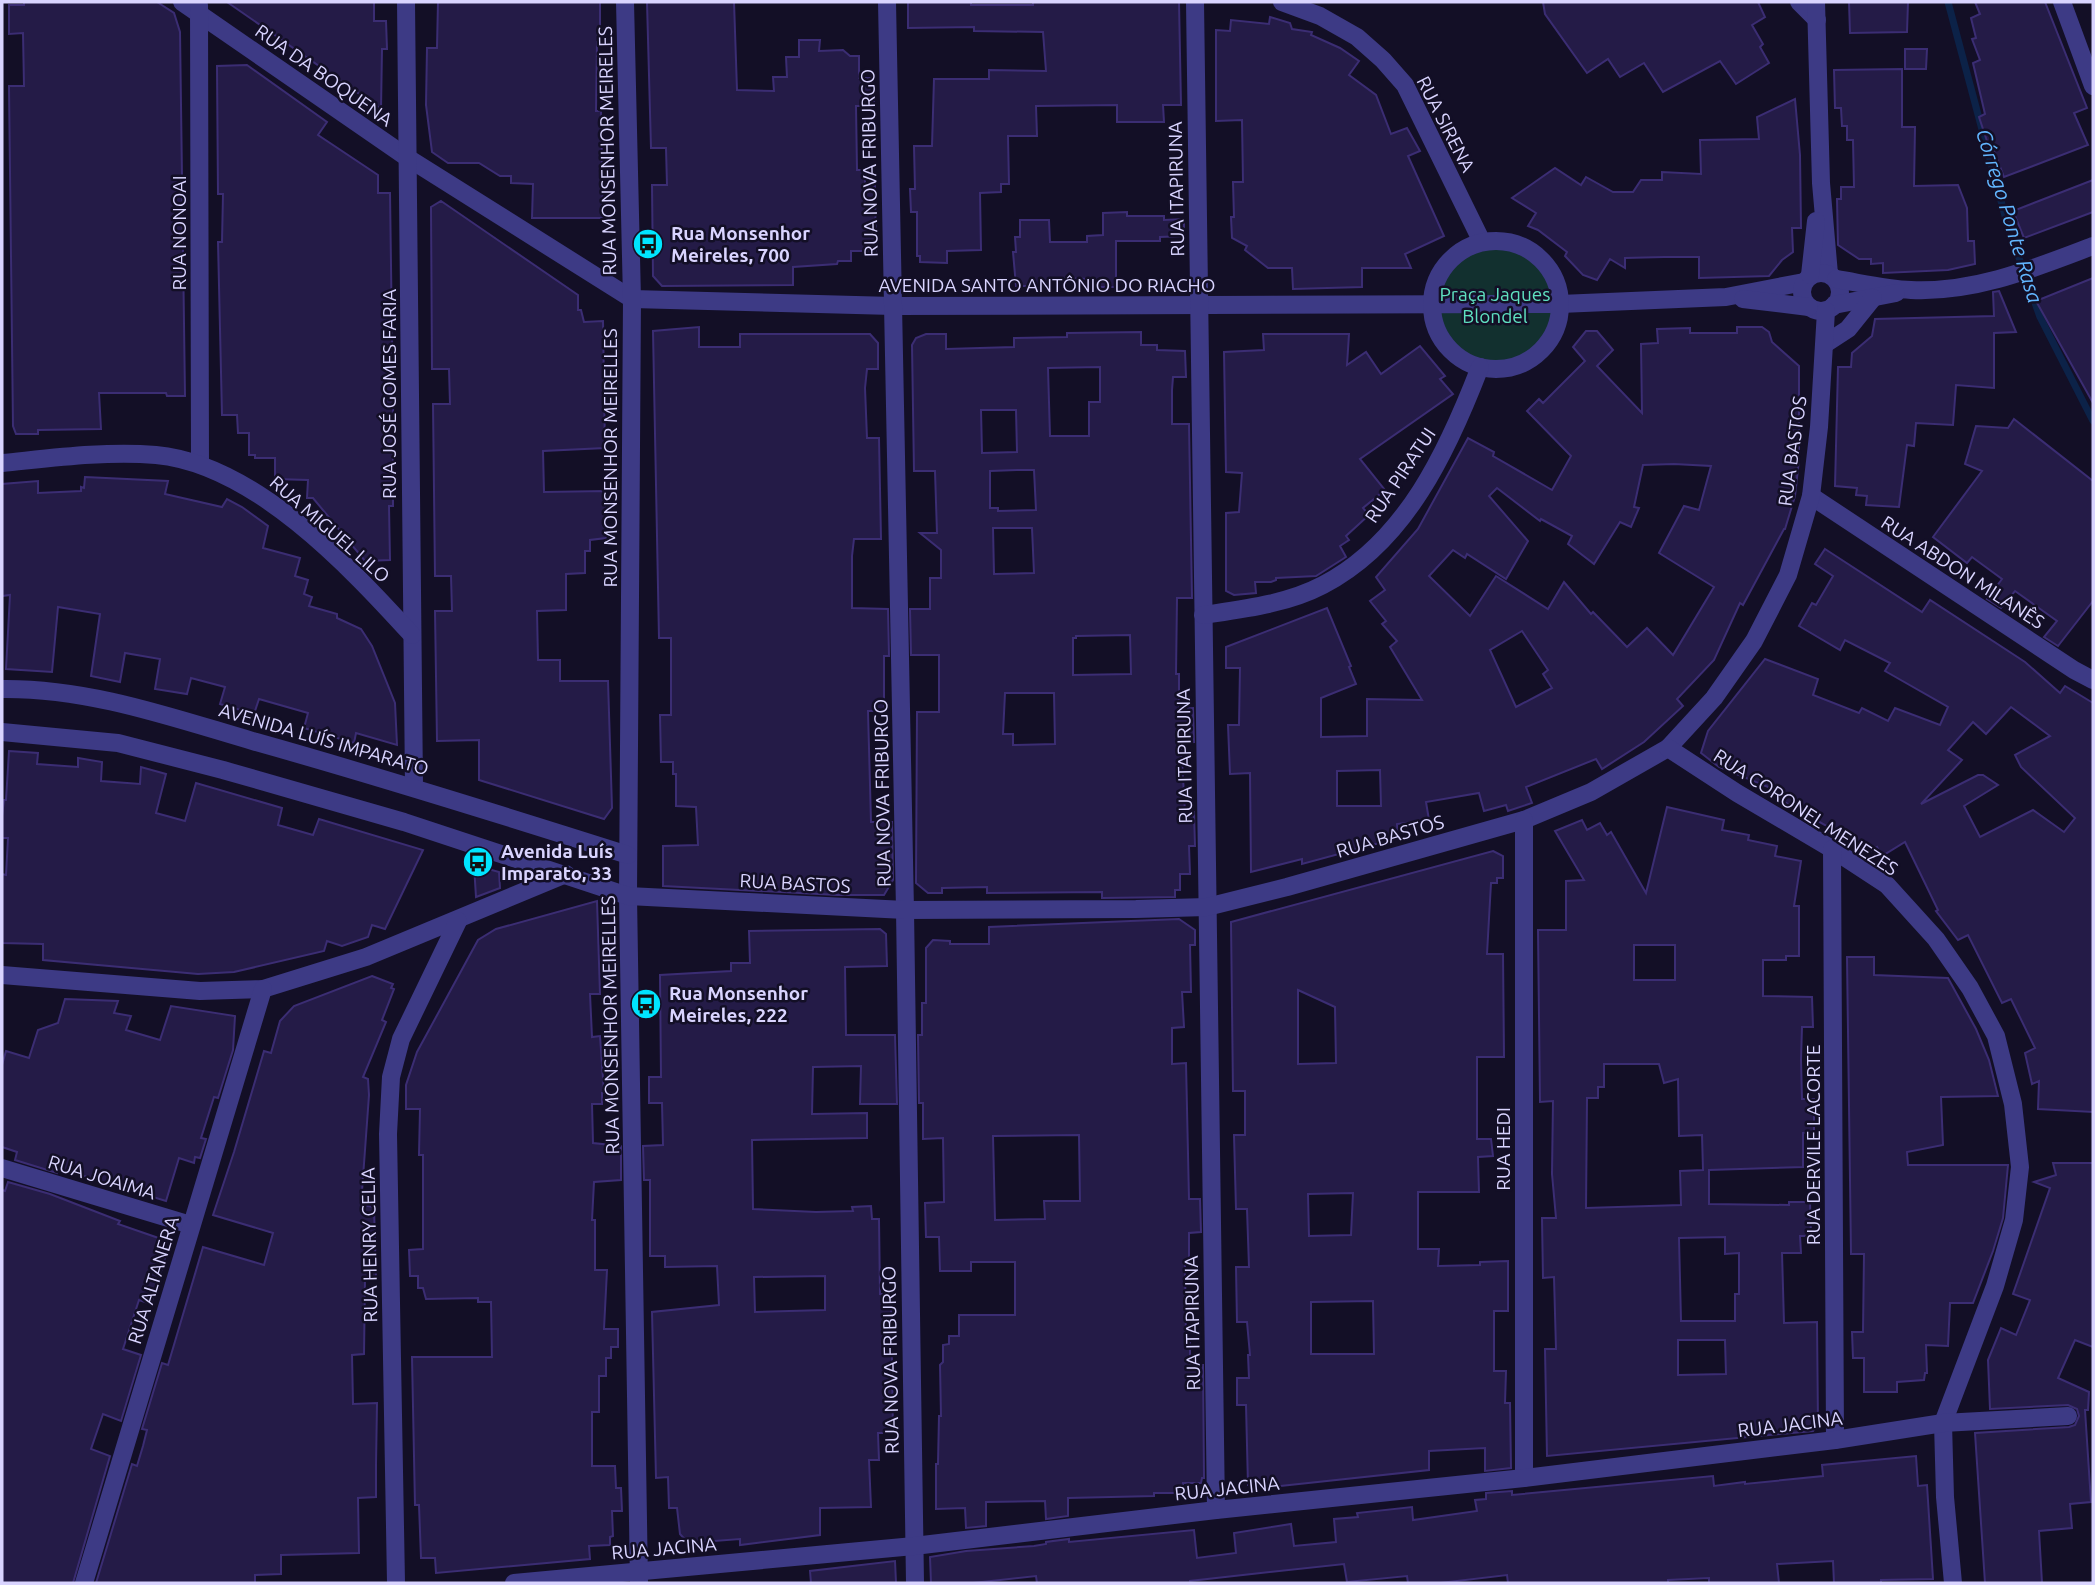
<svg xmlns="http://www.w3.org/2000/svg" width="2095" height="1585" viewBox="0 0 2095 1585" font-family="Ubuntu,sans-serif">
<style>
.green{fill:#12302f}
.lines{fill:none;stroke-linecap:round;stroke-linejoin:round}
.stream{stroke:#0c2248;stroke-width:7}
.building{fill:#241b47;stroke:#3b2d73;stroke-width:2;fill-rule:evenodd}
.minor{stroke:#3d3a85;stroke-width:18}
.labels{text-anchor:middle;stroke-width:5;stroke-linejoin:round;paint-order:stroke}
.street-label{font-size:19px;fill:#d9d4ff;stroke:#130f26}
.poi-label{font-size:19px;font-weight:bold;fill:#d9d4ff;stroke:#130f26;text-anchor:start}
.park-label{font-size:19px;fill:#5fe0c0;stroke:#130f26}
.water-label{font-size:21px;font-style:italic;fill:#62b6ff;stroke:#130f26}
</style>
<rect width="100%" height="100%" fill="#130f26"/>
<circle class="green" cx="1495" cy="305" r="60"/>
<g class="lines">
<polyline class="stream" points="1948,2 2008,227 2040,317 2093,421"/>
</g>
<g class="building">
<polygon points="24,2 157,2 174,13 180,32 185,396 167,396 166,393 99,393 101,429 38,430 38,434 16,434 13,426 9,86 24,86 23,33 9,34 9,5 24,5"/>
<polygon points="227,2 374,2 374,21 386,21 387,49 382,49 381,109"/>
<polygon points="438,2 600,2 600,42 597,42 596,111 601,111 603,218 532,218 533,184 511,183 511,176 500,176 479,163 448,163 432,152 426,105 427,48 437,48"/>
<polygon points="647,2 734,2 737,90 774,91 773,77 787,77 786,57 799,57 799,40 820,40 819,51 843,50 850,56 859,56 859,78 873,78 874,106 856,106 857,170 865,170 865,186 875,186 876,251 851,251 851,261 838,261 837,264 793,267 793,285 662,286 653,276 652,185 667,185 666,148 651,148"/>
<polygon points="908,2 971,2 971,5 1033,5 1033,2 1179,2 1181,105 1163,105 1164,122 1117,122 1117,105 1036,106 1037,136 1008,136 1009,184 1001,184 1001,192 980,193 981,250 947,251 947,263 920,262 920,256 917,256 917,212 911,212 910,189 915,189 914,146 932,146 934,79 989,79 989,70 1046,71 1043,32 974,31 974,27 908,28"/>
<polygon points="1543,2 1758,2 1765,17 1752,25 1763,44 1760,47 1769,63 1736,84 1720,61 1663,92 1644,63 1620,77 1608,59 1587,73 1545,14"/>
<polygon points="1849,2 1908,2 1907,32 1850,33"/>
<polygon points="1975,2 2045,2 2087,108 2074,113 2088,145 2004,177 1992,146 1989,147 1979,117 1985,114 1973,63 1980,60 1972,39 1976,38 1971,18 1980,14"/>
<polygon points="1270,17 1290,23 1292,29 1312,32 1311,35 1340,48 1359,61 1349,75 1376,95 1391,134 1407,128 1420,151 1408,156 1444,236 1405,254 1411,268 1362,268 1362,287 1293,289 1292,268 1268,268 1245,250 1247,246 1232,238 1231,217 1234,217 1233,182 1243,182 1242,120 1216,121 1216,30 1230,31 1231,20 1269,24"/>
<polygon points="1905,49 1927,49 1926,69 1905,69"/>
<polygon points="247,65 327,122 318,135 378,175 378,193 390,193 393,409 393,506 389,506 390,560 365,561 313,498 307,498 308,480 275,479 275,458 255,458 255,455 249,455 249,433 238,433 237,415 222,415 218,242 222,242 223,194 218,194 217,66"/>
<polygon points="1902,69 1902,127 1915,127 1914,186 1958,185 1967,208 1968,241 1974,241 1975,264 1948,270 1883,273 1883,263 1871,264 1871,259 1859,259 1838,245 1837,199 1841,199 1841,187 1854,187 1853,140 1847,140 1847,126 1842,126 1841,108 1835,108 1834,70"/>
<polygon points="1795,99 1800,155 1801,228 1792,228 1793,252 1782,260 1769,276 1699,278 1699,257 1664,257 1625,258 1625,268 1610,259 1597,280 1583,275 1565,256 1567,252 1538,230 1528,226 1536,213 1512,198 1555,168 1581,185 1586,177 1613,192 1633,192 1641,180 1662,180 1662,172 1701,174 1700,140 1759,139 1757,117"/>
<polygon points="2093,180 2093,212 2024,238 2013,211"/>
<polygon points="441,201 578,295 578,310 581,310 584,322 603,321 605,448 543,451 544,492 606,491 606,538 590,540 590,551 585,551 585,573 566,574 566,610 537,611 538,660 560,660 560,681 608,681 612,808 604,819 479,780 479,740 437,741 435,611 452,611 451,576 435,576 433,404 450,404 449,369 432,369 431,207"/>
<polygon points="1127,212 1127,216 1164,216 1164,220 1184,219 1184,236 1160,237 1160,241 1116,241 1116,287 1094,287 1094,279 1050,278 1050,286 1016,286 1013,252 1016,252 1015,237 1020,237 1020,220 1049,220 1050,242 1087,242 1087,236 1103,235 1103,213"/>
<polygon points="2093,278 2093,403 2036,301"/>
<polygon points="1999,291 2016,332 1994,333 1994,388 1956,385 1953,425 1916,423 1914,446 1907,445 1899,507 1866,505 1867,496 1856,495 1857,488 1835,486 1838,367 1851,367 1852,353 1872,336 1875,319 1994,316 1993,292"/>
<polygon points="699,327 699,347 740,347 740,334 870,334 878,343 878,369 867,369 865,388 867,438 879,438 881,539 854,539 852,556 852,608 888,609 889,656 884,656 884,711 868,711 871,822 892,822 893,880 884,895 837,895 663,886 663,846 698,845 696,807 676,806 676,774 673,774 673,762 661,762 660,715 671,715 671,638 659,638 653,331"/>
<path d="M1737,327h25l7,5 3,10 27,24v94l-4,36 -10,33h-1l-41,76 -3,-2 -26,57 -37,39 6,7 -39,36 -42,27 -6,-10 -70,28 6,16 -24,8 -2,-6 -22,6 -5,-18 -53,9 3,18 -32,4 1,14 -96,26v-5l-51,13 -1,-99 -20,1 -2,-49h11l1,-57h-14v-21l101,-39 24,58 -2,1 7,17 -35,14v39l46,-1v-37l55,1 -32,-53 7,-6 -15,-17 4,-3 -16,-20 15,-11 -9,-13 42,-48 50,-91 26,14 -1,4 59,34 19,-34 -44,-45 12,-12 4,4 42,-42 -12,-14 13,-16h11l16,19 -16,16 45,47 -1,-69 17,-1 -1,-14 33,-1v5h47zM1674,464l37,2 -12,44 -15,-4 -25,47 55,34 -41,68 -26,-27 -20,19 -34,-35 -2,2 -27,-32 -16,27 -52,-33 -26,40 -41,-40 24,-26 12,8 2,-4 39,25 22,-38 -39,-45 8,-8 43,33 1,-2 31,17 -4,8 26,20 26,-42 11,5 8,-19 -5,-1 9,-42zM1522,631l26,39 -5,4 9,14 -36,19 -26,-57zM1380,770l1,36h-44v-35z"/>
<path d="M1141,332v13h16v5l28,1 1,26h-13l-1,13v34h17l3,174h-15l-1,76h3v35l14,-1 1,34 -13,1 4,69h9l1,34h-6l1,28h-10v16h-5v7l-73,1v-6l-115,1v-6l-45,1v5h-14l-12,-10 1,-171h22v-57h-28l-1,-46h20v-31h11v-28l-21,-17h17l-2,-62h-21l-2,-126 4,-7 10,-4h20v15l68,-2v-9l53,-1v-4zM1100,367v35h-11v34h-39l-2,-68zM981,410h35l1,42 -35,1zM1017,470h17l2,40 -38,1v-3h-8v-37zM993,528h39l2,45 -40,1zM1130,635l1,39 -58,1v-37h3v-2zM1005,693h49l1,51 -42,1v-11h-10z"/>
<polygon points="1263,334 1349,334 1347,365 1366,352 1381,374 1420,346 1445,376 1440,379 1453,394 1360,459 1385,490 1363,508 1369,515 1346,536 1349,540 1340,546 1346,557 1316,576 1276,578 1276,580 1271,582 1255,582 1256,593 1234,595 1226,591 1226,513 1239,512 1242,473 1226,472 1224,352 1264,350"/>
<polygon points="2014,419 2093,481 2093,601 2058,646 2044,637 2057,621 2015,591 2001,608 1987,599 2002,579 1972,557 1967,563 1933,537 1982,471 1965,464 1976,426 2008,428"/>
<polygon points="85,477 168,481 165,494 222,507 227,499 242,507 268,526 263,548 300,558 295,576 308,580 304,594 312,597 309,606 337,614 337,618 361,629 372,646 395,703 397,745 356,733 354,743 304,728 308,713 259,699 254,714 220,704 225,687 191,678 187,694 155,689 160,659 125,653 120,682 91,676 100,614 58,607 52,672 6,669 10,595 2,596 2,484 38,481 38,493 81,491 81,487 84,488"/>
<path d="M1825,549l97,63 8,-12 95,62 35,31 5,-7 28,17v409l-55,-3 1,-28 -7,3 -7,-31 10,-5 -24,-49 -9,4 -34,-68 -10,5 -22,-29 2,-1 -33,-68 -23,14 -5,-9 -6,4 -101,-57 3,-5 -54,-22 -18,-14 7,-22 57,-72 53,20 -5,16 46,18 3,-5 26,13 7,-13 45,17 8,-18 -63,-36 5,-8 -45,-23 -5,10 -41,-24 13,-23 4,2 17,-29 -18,-12zM2011,707l39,29 -35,19 6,12 54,51 -11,14 -31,-22 -53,27 -16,-31 34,-21 -15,-10h-5l-57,29 41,-44 -14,-10 25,-28 13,12z"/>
<polygon points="9,751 38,753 37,764 78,767 78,758 102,762 101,781 140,784 141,767 166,774 156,813 185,821 196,783 282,808 278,825 313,835 319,819 423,850 385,929 372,925 368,937 342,946 327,941 324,951 234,972 198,974 43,960 43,944 2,943 2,874 6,875 8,838 2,838 2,816 4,800 6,800"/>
<path d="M1667,807l57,13 -2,10 27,5 -1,5 29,6 -2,10 26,5 -7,45h5v50h-13v4h-23v36l49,1 1,30h-11l-1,33 1,39h12v33l-11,1v34l-94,3v34l80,1v-3h21l1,34h-11l1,17h-19l2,70 33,-1 1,102 -5,7 -266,25 -2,-107h11l-2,-72 -11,1 -1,-60h14l-4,-44 1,-73 -13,1 -2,-172h28v-49l18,-1 -29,-49 27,-11 5,10 13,-7 7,12 4,-3 35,61zM1634,945h41v35h-41zM1604,1064h55l5,19 14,-4 1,57 23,-1 1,35 -23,1 1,34 -95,3 1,-110h11v-11h6zM1725,1237v17l14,-1v41h-4v27h-54l-2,-83zM1678,1340h47l1,34 -48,1z"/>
<path d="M1493,851l10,5v22h-6v5h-6l-4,71h16l1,103h-27v82h14l2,17 -15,1 1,35h-61v57h21l-1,17 42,-1v-3l28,-1v50h-14v60h12l-1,32h5l1,65 -26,3v-23l-56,3v19l-158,17 -23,-2 -2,-80h-9v-27h12l-1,-23h2l-3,-33h-10l-1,-55h13l-2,-58h-11l-2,-74h11v-44h-12l-2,-169zM1298,990l37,17 1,56 -38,1zM1353,1193l-2,42 -42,1 -1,-42zM1373,1301l1,53h-63v-52z"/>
<polygon points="474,865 499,872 500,888 476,897"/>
<polygon points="597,901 600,994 590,994 592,1037 600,1036 604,1093 602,1093 602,1104 592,1104 593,1143 621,1146 621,1180 594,1182 592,1220 595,1220 595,1270 607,1270 604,1329 618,1329 618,1347 611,1347 611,1358 606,1358 606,1376 599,1376 599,1412 592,1412 592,1466 615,1466 616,1488 621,1488 622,1511 612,1511 613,1536 610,1537 610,1545 589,1546 590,1559 436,1573 435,1558 421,1558 419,1505 415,1505 412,1357 492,1357 491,1302 478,1302 478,1298 426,1299 423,1288 418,1288 418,1276 410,1276 409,1250 423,1249 423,1155 419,1155 420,1109 406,1109 406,1085 417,1052 478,940 496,929"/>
<path d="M1179,919l16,11v15h-5l1,47h-9l2,35 -12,1v36l14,-1 3,136h11l1,33 -12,1v32h-4l1,74h4v26h13l1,113h-2l-1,5h-18v10h-29v3l-86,2v18l-22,3 -1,-18 -59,1v24l-20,2 -1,-20 -29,1v-45h2l1,-48h2l-1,-51 3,-3v-17l6,-1v-8h10v-21h56v-53h-44v9h-31l-1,-34h-13l-1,-34 19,-1 -1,-64 -20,1v-36h-4l-1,-68h4v-32h4v-55l7,-8 17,1v3h39v-17zM1079,1135l1,66h-36l1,18 -50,1 -2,-84z"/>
<path d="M880,929l6,5 1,32 -42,1 1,68h49l2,69h-37l1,-38 -48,1 -1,47 55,-1v25l-115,2 1,69 63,3 37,-1 -1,-4 19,-1 1,13h7l1,75h11l2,139h-15l1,27h-10l2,47 -51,1v27l-80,10v-6l-52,4 -8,-9 -3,-26h-8l-1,-31 -12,1 -4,-166 67,-7 -2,-39 -52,1v-11h-15v-76h-6l-1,-34 20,-1 -1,-42h-13v-26h12l-1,-102 71,-4v-8h19l-1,-32zM825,1276v34l-70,2 -1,-35z"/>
<polygon points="1847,957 1874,957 1874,975 1948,978 1976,1029 1989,1060 1998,1096 1941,1097 1943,1145 1907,1152 1908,1165 2008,1165 2003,1218 1993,1251 1973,1303 1950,1303 1948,1346 1926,1345 1927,1373 1925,1373 1924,1380 1897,1382 1897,1392 1864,1392 1864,1358 1853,1358 1852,1332 1863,1332 1864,1254 1851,1254"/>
<polygon points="372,976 393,984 391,988 394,989 382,1020 386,1022 363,1077 368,1079 369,1095 361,1205 374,1207 376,1278 365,1278 364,1354 352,1355 353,1404 377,1403 376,1465 376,1497 358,1498 359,1553 281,1555 281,1574 255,1575 255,1583 96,1583 132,1464 137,1466 143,1446 147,1430 142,1429 162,1363 168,1365 203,1247 264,1265 273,1233 213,1215 234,1152 264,1051 271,1053 280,1021 294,1006"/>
<polygon points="65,999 118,1001 114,1013 131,1016 126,1030 160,1040 171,1006 235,1016 233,1050 218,1098 214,1097 201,1138 206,1139 200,1158 195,1157 194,1163 179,1158 166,1201 58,1168 57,1173 15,1160 17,1152 2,1147 2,1065 6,1051 29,1058 38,1030 58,1023"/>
<polygon points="2053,1163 2093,1163 2093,1347 2075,1340 2058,1378 2089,1392 2088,1410 2085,1410 2091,1502 2070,1504 2072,1528 2039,1531 2042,1583 1985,1583 1975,1433 2069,1427 2075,1425 2079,1416 2077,1409 2068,1405 1990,1409 1988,1360 2001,1328 2016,1335 2030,1300 2013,1294 2050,1188 2034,1182 2056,1175"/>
<polygon points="8,1182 50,1194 120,1221 118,1224 170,1242 151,1304 139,1300 123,1349 141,1355 121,1421 103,1414 91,1449 110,1456 73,1583 2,1583 2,1190 5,1191"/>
<polygon points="1916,1456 1918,1486 1927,1485 1933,1579 1881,1580 1881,1583 1834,1583 1833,1561 1777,1564 1779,1583 1709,1583 1709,1578 1668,1580 1668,1583 1508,1583 1507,1575 1440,1583 1408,1583 1407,1576 1347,1582 1344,1564 1234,1576 1190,1581 1190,1583 1037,1583 1036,1576 973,1583 931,1583 930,1557 966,1551 1034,1546 1046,1544 1046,1542 1069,1539 1069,1542 1194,1530 1197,1558 1236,1553 1234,1533 1291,1524 1294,1546 1336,1542 1334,1519 1358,1517 1357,1513 1412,1507 1413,1520 1477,1511 1475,1500 1486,1499 1486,1493 1512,1491 1512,1495 1713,1476 1714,1486 1745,1482 1745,1484 1823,1476 1822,1465"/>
<polygon points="895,1561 896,1583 811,1583 810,1571"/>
</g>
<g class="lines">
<g class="minor">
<polyline points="182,2 408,158 632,299 893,306 1560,304 1726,297 1804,282"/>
<polyline points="406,2 414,787"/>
<polyline points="625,2 632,299 628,896 639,1583"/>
<polyline points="887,2 905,910 915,1583"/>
<polyline points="1195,2 1216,1510"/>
<polyline points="1282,2 1320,16 1357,37 1383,60 1405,85 1482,242"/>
<polyline points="1799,2 1817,20"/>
<polyline points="1816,2 1821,183 1829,274"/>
<polyline points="2062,2 2093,86"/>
<polyline points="199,5 200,464"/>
<circle cx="1496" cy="305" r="64"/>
<circle cx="1821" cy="292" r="19"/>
<polyline points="1810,275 1816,221"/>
<path d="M1836,279c25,4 50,10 75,11 64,3 124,-22 182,-44"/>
<polyline points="1743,299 1809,307"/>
<polyline points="1834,305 1896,293"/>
<polyline points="1825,344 1848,329 1873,298"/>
<path d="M2,463c51,-5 102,-12 154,-8 98,9 193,111 256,180"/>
<polyline points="1811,496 2074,670 2093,680"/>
<path d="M1203,615c40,-6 84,-11 120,-30 83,-43 125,-135 157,-218"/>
<path d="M2,689c88,-1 171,29 254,53 125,35 249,74 372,113"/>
<polyline points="2,732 118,743 223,770 404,822 628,896 905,910 1136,909 1207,907 1287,887 1524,820 1591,792 1668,748 1714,698 1754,641 1788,575 1811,496 1819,427 1826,311"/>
<polyline points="1668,748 1737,793 1832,849 1887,885 1936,939 1970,988 1996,1036 2013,1104 2020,1167 2014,1220 1995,1286 1943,1423 1945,1497 1953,1583"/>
<polyline points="1524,820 1524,1478"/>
<polyline points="1832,849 1835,1440"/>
<polyline points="2,975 200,991 263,989 366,957 566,874"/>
<polyline points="2,1168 191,1225"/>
<polyline points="84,1583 263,989"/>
<polyline points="396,1583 388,1134 391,1077 401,1039 458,921"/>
<polyline points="514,1583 914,1546 1216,1510 1524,1478 1835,1440 1943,1423 2068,1416"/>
</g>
</g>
<defs>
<g id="bus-disc" transform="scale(1.575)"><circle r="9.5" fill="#00e5ff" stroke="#130f26"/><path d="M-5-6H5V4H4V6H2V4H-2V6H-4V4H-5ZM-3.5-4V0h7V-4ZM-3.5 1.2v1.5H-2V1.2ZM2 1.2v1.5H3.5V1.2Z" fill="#111"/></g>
</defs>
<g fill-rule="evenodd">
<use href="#bus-disc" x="648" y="244"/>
<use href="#bus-disc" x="478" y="862"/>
<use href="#bus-disc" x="646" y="1004"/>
</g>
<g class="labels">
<g class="street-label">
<text transform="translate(324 75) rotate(35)" y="7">RUA DA BOQUENA</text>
<text transform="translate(1446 124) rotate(63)" y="7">RUA SIRENA</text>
<text transform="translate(607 151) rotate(-91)" y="7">RUA MONSENHOR MEIRELES</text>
<text transform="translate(869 163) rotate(-91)" y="7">RUA NOVA FRIBURGO</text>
<text transform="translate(1176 189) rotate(-91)" y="7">RUA ITAPIRUNA</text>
<text transform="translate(179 233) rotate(-90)" y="7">RUA NONOAI</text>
<text x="1047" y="292">AVENIDA SANTO ANTÔNIO DO RIACHO</text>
<text transform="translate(389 394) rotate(-90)" y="7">RUA JOSÉ GOMES FARIA</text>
<text transform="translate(1792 451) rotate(-82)" y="7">RUA BASTOS</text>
<text transform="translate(610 458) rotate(-90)" y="7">RUA MONSENHOR MEIRELLES</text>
<text transform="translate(1400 475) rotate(-56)" y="7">RUA PIRATUI</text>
<text transform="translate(330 529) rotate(41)" y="7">RUA MIGUEL LILO</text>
<text transform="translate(1963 572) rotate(33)" y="7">RUA ABDON MILANÊS</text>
<text transform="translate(324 739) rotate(16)" y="7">AVENIDA LUÍS IMPARATO</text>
<text transform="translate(1184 756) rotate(-91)" y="7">RUA ITAPIRUNA</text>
<text transform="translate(882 793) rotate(-91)" y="7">RUA NOVA FRIBURGO</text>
<text transform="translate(1806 812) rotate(33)" y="7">RUA CORONEL MENEZES</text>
<text transform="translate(1390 836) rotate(-16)" y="7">RUA BASTOS</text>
<text transform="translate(795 883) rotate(3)" y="7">RUA BASTOS</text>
<text transform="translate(610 1025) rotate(-91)" y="7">RUA MONSENHOR MEIRELLES</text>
<text transform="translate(1813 1145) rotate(-90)" y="7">RUA DERVILE LACORTE</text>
<text transform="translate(1503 1149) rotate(-90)" y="7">RUA HEDI</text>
<text transform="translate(102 1177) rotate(17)" y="7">RUA JOAIMA</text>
<text transform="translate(369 1245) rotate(-91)" y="7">RUA HENRY CELIA</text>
<text transform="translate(153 1280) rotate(-73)" y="7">RUA ALTANERA</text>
<text transform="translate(1192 1323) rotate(-91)" y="7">RUA ITAPIRUNA</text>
<text transform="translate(890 1360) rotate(-91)" y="7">RUA NOVA FRIBURGO</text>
<text transform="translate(1790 1424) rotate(-7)" y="7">RUA JACINA</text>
<text transform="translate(1227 1488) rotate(-6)" y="7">RUA JACINA</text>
<text transform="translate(664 1548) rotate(-5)" y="7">RUA JACINA</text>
</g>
<g class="poi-label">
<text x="671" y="240">Rua Monsenhor<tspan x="671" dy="22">Meireles, 700</tspan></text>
<text x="501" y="858">Avenida Luís<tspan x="501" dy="22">Imparato, 33</tspan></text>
<text x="669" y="1000">Rua Monsenhor<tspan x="669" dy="22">Meireles, 222</tspan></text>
</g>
<g class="park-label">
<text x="1495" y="301">Praça Jaques<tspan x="1495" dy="22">Blondel</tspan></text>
</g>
<g class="water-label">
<text transform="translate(2009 216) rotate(73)" y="7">Córrego Ponte Rasa</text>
</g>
</g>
<rect width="2095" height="1585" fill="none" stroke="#d9d4ff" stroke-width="7"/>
</svg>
